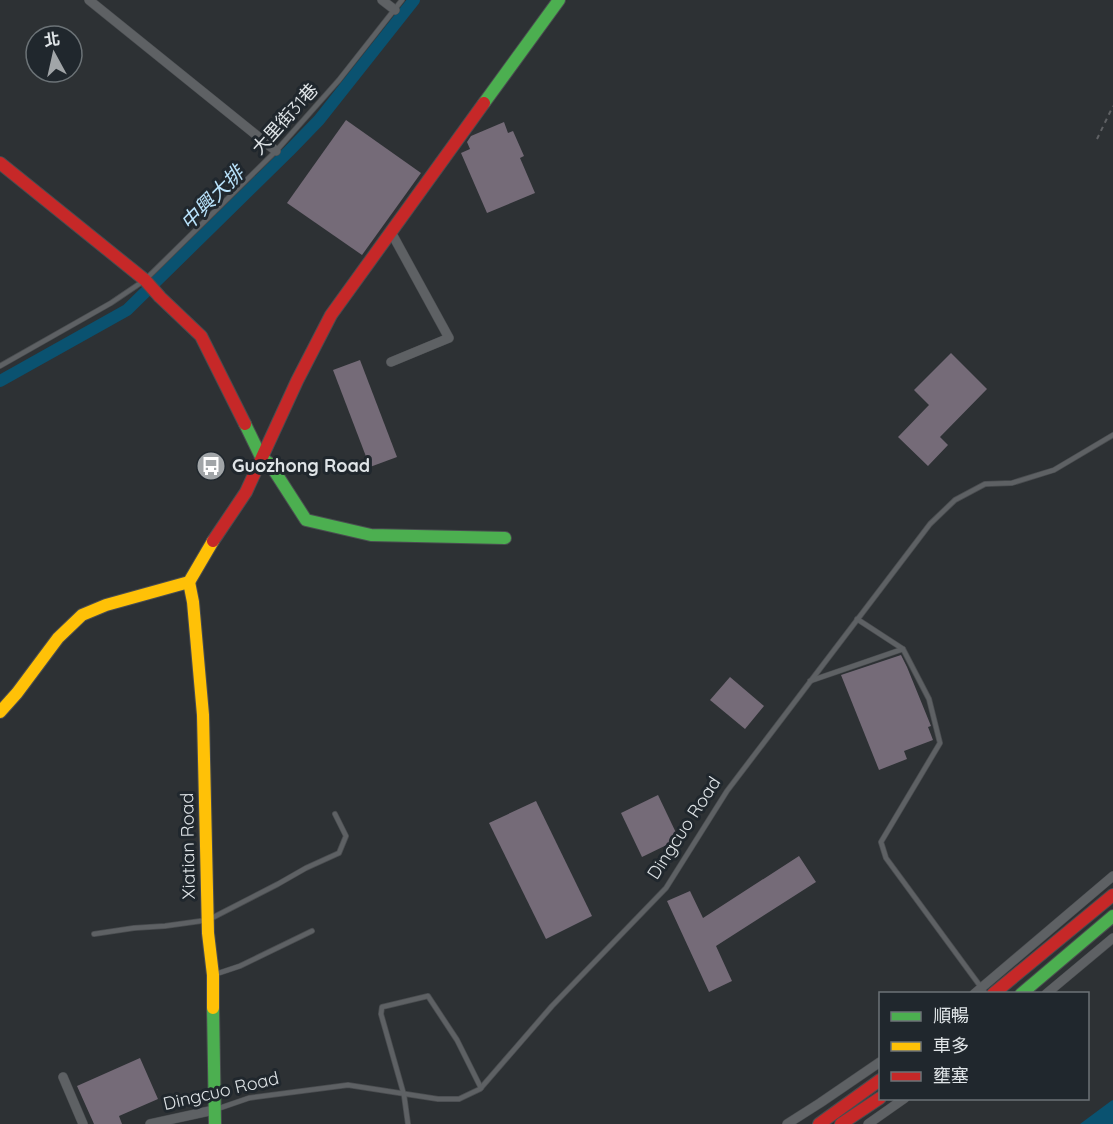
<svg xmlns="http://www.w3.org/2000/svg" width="1113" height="1124" viewBox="0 0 1113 1124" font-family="Quicksand,'Noto Sans TC',sans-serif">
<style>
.water{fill:#0a5270}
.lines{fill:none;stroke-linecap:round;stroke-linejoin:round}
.canal{stroke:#0a5270;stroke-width:12}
.building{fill:#756b78}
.lane-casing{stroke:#4a4d50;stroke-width:6}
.street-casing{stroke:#4a4d50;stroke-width:10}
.fast-casing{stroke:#4a4d50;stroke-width:14}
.slow-casing{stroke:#4a4d50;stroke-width:14}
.jam-casing{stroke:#4a4d50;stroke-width:14}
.path{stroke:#5f6164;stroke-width:2;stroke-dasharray:4.5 4.5;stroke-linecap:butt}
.lane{stroke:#5e6164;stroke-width:4.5}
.street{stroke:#5e6164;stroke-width:9}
.fast{stroke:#4caf50;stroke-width:12}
.slow{stroke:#ffc107;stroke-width:12}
.jam{stroke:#c62828;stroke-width:12}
.labels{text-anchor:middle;stroke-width:6;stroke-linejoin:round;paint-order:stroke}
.street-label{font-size:18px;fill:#dfe4e7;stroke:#20272d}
.poi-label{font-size:18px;font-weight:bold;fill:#dfe4e7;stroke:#20272d;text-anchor:start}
.water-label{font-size:20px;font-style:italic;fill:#b9e3fc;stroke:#20272d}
</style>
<rect width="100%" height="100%" fill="#2d3134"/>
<polygon class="water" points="1113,1100 1113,1124 1080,1124 1111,1101"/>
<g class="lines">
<polyline class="canal" points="0,381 127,310 289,151 319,120 414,0"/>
</g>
<g class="building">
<polygon points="346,120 421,173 362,255 287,203"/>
<polygon points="504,122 508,133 513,131 524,156 520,158 535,193 487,213 461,153 470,149 467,142 471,136"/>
<polygon points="951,353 987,389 940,437 948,445 928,466 898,437 929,405 914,390"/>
<polygon points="360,360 397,457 370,467 333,370"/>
<polygon points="901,655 907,667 931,726 928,727 933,740 904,751 907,759 879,770 841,675"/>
<polygon points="730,677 764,706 745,729 710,700"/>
<polygon points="658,795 679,839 642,857 621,813"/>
<polygon points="536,801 592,916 546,939 489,823"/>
<polygon points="799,856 816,882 716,946 732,981 709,992 667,901 690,891 703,918"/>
<polygon points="140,1058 158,1099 119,1116 122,1124 94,1124 77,1086"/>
</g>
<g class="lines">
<g class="lane-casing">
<g id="lane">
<polyline points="0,366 111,303 145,280 276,151 339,80 402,0"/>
<polyline points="857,619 903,649 929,699 940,743 881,842 886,858 986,994"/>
<polyline points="810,681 903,649"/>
<polyline points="94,934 134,928 165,926 208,920 278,884 306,868 339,853 346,836 335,814"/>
<polyline points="213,975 240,966 312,931"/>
<polyline points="217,1109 249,1098 348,1085 438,1099 459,1099 480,1089 552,1006 666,888 727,791 930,524 955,500 985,484 1012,483 1054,470 1113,435"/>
<polyline points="408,1124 404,1095 381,1014 382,1007 428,996 457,1040 481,1088"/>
</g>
</g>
<g class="street-casing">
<g id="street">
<polyline points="89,0 276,151"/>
<polyline points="382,0 395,10"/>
<polyline points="391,232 449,338 391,362"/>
<polyline points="974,994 1113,876"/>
<polyline points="1046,994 1113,938"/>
<polyline points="63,1077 83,1124"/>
<polyline points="150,1124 214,1110"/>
<polyline points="787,1124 820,1103 880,1062"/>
<polyline points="868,1124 905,1098"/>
</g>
</g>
<g class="fast-casing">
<g id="fast">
<polyline points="484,103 559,0"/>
<polyline points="245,424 261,457 270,464 306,520 371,535 505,538"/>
<polyline points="1021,994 1113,916"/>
<polyline points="213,1008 215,1124"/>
</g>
</g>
<g class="slow-casing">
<g id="slow">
<polyline points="189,582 193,602 203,715 208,933 213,975 213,1008"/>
<polyline points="0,712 17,693 58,638 82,615 106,605 189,582 213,541"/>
</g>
</g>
<g class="jam-casing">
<g id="jam">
<polyline points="0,163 145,280 160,297 201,336 245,424"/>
<polyline points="213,541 246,492 297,381 331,315 484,103"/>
<polyline points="993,994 1113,895"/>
<polyline points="819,1124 880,1080"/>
<polyline points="841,1124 880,1098"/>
</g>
</g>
<polyline class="path" points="1097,139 1113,106"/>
<use href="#lane" class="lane"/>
<use href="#street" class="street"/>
<use href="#fast" class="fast"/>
<use href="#slow" class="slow"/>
<use href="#jam" class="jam"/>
</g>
<defs>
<g id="bus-disc" transform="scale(1.5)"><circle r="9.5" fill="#a1a5a8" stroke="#20272d"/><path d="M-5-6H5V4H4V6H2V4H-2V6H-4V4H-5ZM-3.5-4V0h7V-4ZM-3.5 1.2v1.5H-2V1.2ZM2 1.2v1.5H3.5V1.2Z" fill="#fff"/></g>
</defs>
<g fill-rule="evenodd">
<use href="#bus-disc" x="211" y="466"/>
</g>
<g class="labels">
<g class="street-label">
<text transform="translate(285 119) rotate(-48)" y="6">大里街31巷</text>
<text transform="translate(684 828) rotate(-57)" y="6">Dingcuo Road</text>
<text transform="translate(188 846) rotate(-91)" y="6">Xiatian Road</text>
<text transform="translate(221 1091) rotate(-13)" y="6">Dingcuo Road</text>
</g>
<g class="poi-label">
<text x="232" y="472">Guozhong Road</text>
</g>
<g class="water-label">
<text transform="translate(212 198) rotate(-45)" y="7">中興大排</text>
</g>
</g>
<rect x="879" y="992" width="210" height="108" fill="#20272d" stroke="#6c7377" stroke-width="1.5"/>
<rect x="891" y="1012" width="30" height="9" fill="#4caf50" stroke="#6c7377" stroke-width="1.5"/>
<text x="933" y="1022" font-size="18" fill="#dfe4e7">順暢</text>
<rect x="891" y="1042" width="30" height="9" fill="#ffc107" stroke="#6c7377" stroke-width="1.5"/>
<text x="933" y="1052" font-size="18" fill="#dfe4e7">車多</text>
<rect x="891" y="1072" width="30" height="9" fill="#c62828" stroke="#6c7377" stroke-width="1.5"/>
<text x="933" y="1082" font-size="18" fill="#dfe4e7">壅塞</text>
<g transform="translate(54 54) rotate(352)"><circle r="28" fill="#20272d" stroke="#6c7377" stroke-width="1.5"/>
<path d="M0-4.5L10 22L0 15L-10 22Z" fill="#a1a5a8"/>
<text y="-9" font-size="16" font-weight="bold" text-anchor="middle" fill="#dfe4e7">北</text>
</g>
</svg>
